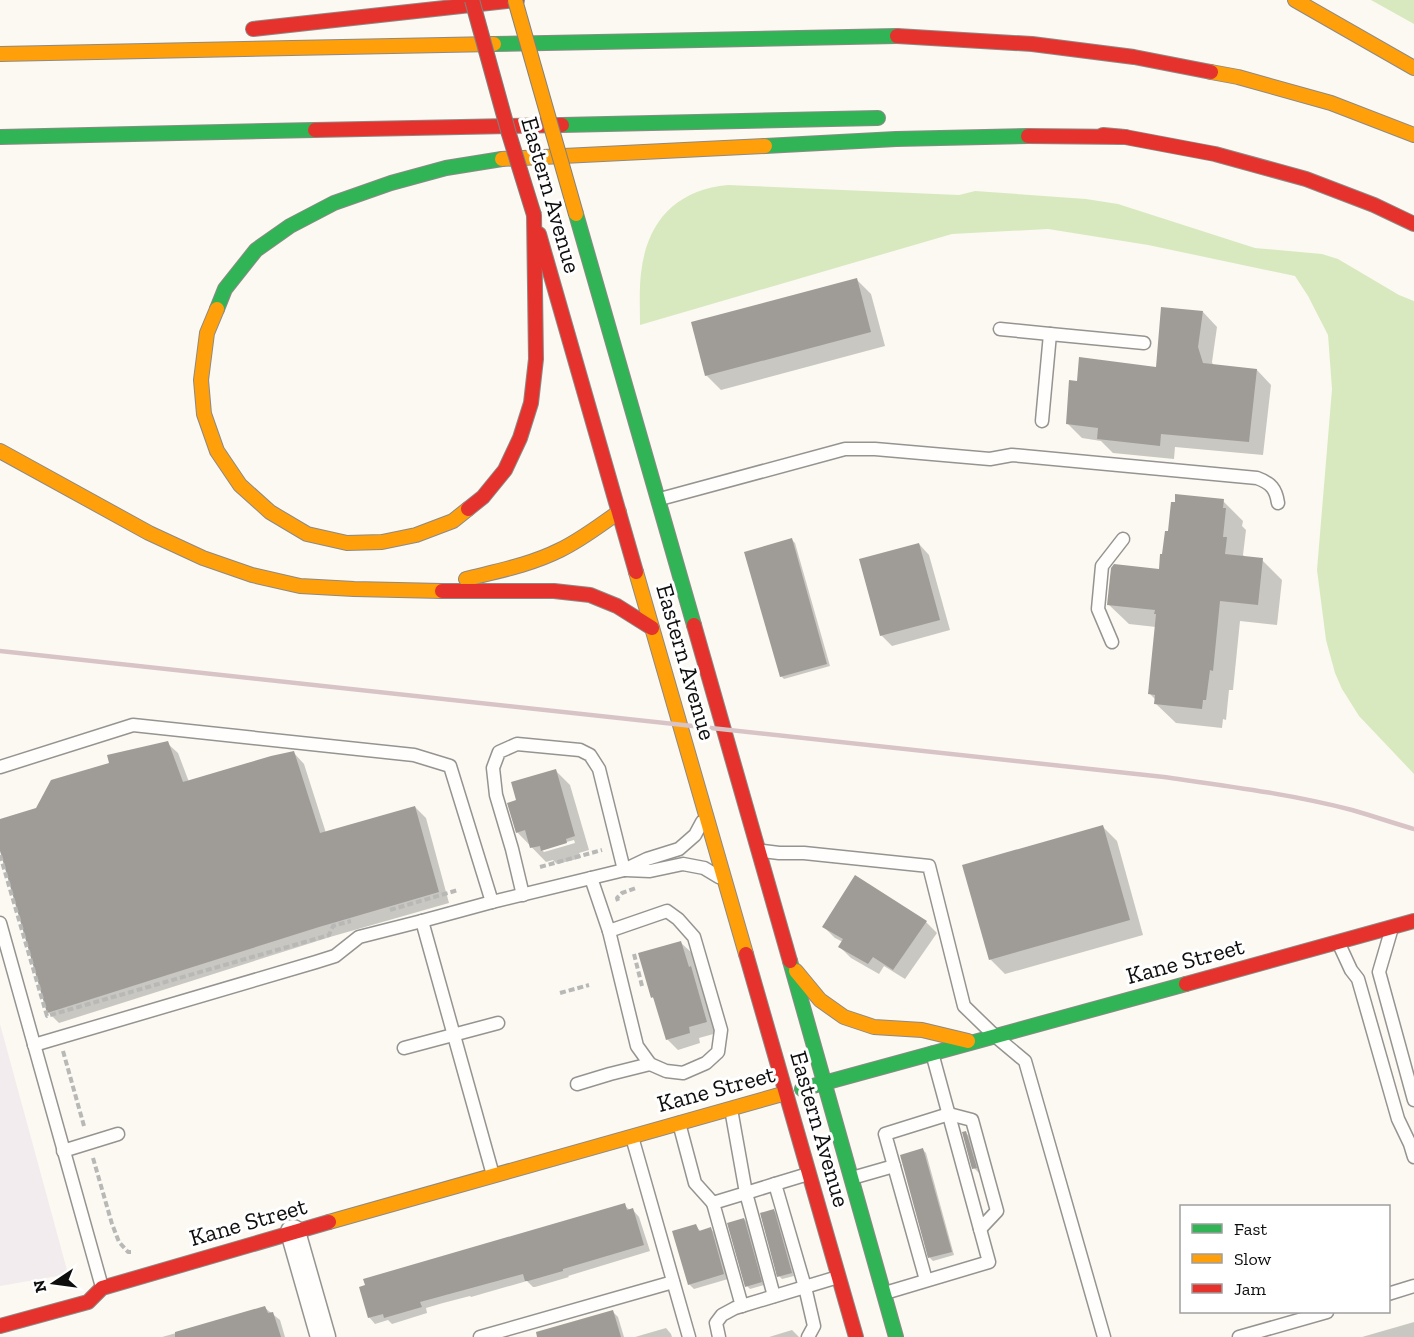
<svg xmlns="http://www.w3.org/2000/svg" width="1414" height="1337" viewBox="0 0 1414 1337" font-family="'Zilla Slab',serif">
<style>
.industrial{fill:#f3ecef}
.forest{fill:#d8e9bf}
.shadow{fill:#0003;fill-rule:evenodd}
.building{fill:#9f9c98}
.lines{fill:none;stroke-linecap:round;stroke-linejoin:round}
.lane-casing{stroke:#959491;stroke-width:15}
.street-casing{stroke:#959491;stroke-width:27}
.fast-casing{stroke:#8c8a87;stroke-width:16}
.slow-casing{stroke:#8c8a87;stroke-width:16}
.jam-casing{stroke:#8c8a87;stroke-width:16}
.path{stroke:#b8b8b6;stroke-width:4;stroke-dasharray:6 3;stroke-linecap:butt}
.lane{stroke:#fffefd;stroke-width:12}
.street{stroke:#fffefd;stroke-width:24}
.fast{stroke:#30b455;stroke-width:14}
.slow{stroke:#ff9f0a;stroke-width:14}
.jam{stroke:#e5322d;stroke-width:14}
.rail{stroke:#d8c4c6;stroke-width:4.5}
.slow-bridge-casing{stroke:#82817e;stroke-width:16;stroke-linecap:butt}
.jam-bridge-casing{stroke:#82817e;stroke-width:16;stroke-linecap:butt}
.slow-bridge{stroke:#ff9f0a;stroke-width:14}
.jam-bridge{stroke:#e5322d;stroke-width:14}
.labels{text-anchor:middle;stroke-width:6;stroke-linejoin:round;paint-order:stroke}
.street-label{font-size:24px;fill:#0e0e0e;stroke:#fff}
</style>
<rect width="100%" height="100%" fill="#fcf9f2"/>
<polygon class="industrial" points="0,1024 70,1281 58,1276 0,1286"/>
<g class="forest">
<polygon points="1371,0 1414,0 1414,24"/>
<path d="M728,185l231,10 16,-4 111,8 32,5 137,44 67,6 16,5 61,36 15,6v473l-55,-58 -17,-27 -7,-16 -9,-33 -9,-70 15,-181 -4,-54 -20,-39 -13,-20 -147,-31 -100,-16 -96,5 -312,91c0,-17 -1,-35 1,-52 6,-52 35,-83 87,-88z"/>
</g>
<g class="shadow">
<polygon points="856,279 871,294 885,346 721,390 706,375"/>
<polygon points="1203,312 1217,327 1212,362 1213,365 1257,370 1271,385 1263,455 1175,447 1174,459 1113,453 1101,441 1082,438 1068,424 1078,382 1157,368"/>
<polygon points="1223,501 1243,521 1242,526 1246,530 1243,555 1246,558 1262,560 1282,580 1277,625 1240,621 1233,690 1229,690 1226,720 1223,719 1222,728 1176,723 1155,703 1156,700 1150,694 1156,627 1129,624 1108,604 1160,570"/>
<polygon points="792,540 795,543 830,666 784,679 781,676"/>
<polygon points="919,544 929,555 950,630 892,646 881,635"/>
<polygon points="167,743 178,753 189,782 294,753 304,764 326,833 415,807 426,818 449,903 330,937 59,1023 48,1012 0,845 0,820 37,809 111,764"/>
<path d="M556,771l14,14 19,65 -10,3 2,5 -24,6 -4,-4 -7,2 -29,-30 1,-31zM574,840l1,3 -31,9 -3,-3z"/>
<polygon points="1103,827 1117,841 1143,935 1005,974 990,959"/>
<polygon points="926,922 937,933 905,979 884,966 879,974 851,958 840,947 843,942 835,938 824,927"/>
<polygon points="681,943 692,953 698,975 702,979 717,1033 699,1038 700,1043 678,1050 667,1039 656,1000 652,997"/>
<polygon points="966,1133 973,1140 983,1175 981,1175 974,1168"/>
<polygon points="923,1150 926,1153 954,1255 933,1261 930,1258"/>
<polygon points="624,1205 631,1211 633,1210 639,1217 650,1251 568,1276 569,1277 535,1287 533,1287 527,1281 471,1297 470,1296 443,1303 426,1308 427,1313 392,1324 388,1320 375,1324 369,1317"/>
<polygon points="773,1210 776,1213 794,1276 782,1279 779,1276"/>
<polygon points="744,1219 747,1222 764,1285 750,1289 747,1286"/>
<polygon points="696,1226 701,1232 711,1229 716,1234 728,1279 694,1289 689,1284"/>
<polygon points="265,1308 280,1320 285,1337 162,1337"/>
<polygon points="613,1312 618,1317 624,1337 569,1337"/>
<polygon points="1414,1322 1414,1337 1362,1337"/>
<polygon points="666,1328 671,1334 672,1337 635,1337"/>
<polygon points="792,1330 799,1337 769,1337"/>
</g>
<g class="building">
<polygon points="857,278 871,332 705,376 691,322"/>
<polygon points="1161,307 1203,311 1198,347 1203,363 1257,369 1249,442 1161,434 1160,446 1097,439 1098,428 1066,424 1069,380 1077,381 1079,357 1156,367"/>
<polygon points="1175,494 1224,499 1223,508 1226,508 1223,537 1227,537 1225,554 1263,558 1258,605 1220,601 1213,671 1210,670 1206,700 1203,700 1202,709 1154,704 1155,695 1148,694 1156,614 1154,614 1155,610 1107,605 1111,568 1114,564 1159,569 1160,554 1162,554 1165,531 1168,531 1171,502 1175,502"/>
<polygon points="792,538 827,664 780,677 744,552"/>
<polygon points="919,543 940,620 880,636 859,559"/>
<polygon points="168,741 183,782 271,756 294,751 320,833 415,806 439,892 319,927 47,1013 0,851 0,819 36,808 51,780 109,763 107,755"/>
<polygon points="556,769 575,836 566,839 567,843 541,851 540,846 530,848 525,830 516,833 507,803 516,800 511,782"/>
<polygon points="1103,825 1130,920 989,960 962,865"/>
<polygon points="855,875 927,921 893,970 873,957 868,964 838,947 843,939 822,927"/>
<polygon points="681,941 689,967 691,966 707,1022 689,1027 690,1033 666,1040 653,997 651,998 638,953"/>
<polygon points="966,1131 977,1168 972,1169 962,1132"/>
<polygon points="923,1148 952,1252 928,1258 900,1155"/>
<polygon points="625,1203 627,1210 633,1208 644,1245 563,1269 563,1271 528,1281 525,1281 523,1274 420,1302 422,1307 384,1318 383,1314 368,1318 359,1287 365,1285 363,1279"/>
<polygon points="774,1209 792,1273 777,1277 760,1213"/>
<polygon points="744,1218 762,1282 745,1287 727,1223"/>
<polygon points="696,1224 699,1231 711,1227 724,1274 688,1285 672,1231"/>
<polygon points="265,1306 268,1313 273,1312 281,1337 175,1337 175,1332"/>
<polygon points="613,1310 621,1337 537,1337 536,1332"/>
</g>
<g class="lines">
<g class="lane-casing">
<g id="lane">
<polyline points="1000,329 1050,334"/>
<polyline points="1042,421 1050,334 1144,343"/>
<path d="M660,499l185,-50h30l115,10 22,-4 245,23c14,5 19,11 21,25"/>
<polyline points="1112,642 1098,609 1102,566 1123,539"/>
<polyline points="0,767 133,725 414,755 450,766 492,902 624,870 647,859 679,849 695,835 702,822"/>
<polyline points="763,851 779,853 804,853 929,866 964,1006 995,1036 1025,1061 1104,1337"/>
<polyline points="626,870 650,871 683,864 704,868 719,877"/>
<polyline points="591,878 609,931"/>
<polyline points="523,895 512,849 496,795 493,768 499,752 517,744 580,750 590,755 599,769 624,870"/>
<polyline points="492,902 422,921 493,1175"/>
<polygon points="667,911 678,919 694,937 721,1030 718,1052 706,1063 683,1073 666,1071 650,1064 637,1046 609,931"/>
<polyline points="0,923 102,1287"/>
<polyline points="1391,931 1379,972 1414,1100"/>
<polyline points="1339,944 1351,970 1358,979 1398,1119 1410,1144 1414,1157"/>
<polyline points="34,1045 316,962 335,956 359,937 422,921"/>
<polyline points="404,1048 498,1023"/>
<polyline points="577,1084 610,1074 650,1064"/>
<polyline points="731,1109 746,1193 713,1203 742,1306"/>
<polyline points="679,1123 695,1183 713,1203"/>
<polyline points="632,1137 689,1337"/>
<polyline points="63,1151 118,1134"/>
<polyline points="808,1174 775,1184 805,1287 814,1326 808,1337"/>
<polyline points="852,1178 894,1166"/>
<polyline points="926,1280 885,1134 949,1114 972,1120 997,1211 980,1229"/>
<polyline points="885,1293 989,1262 932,1053"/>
<polyline points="1388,1294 1414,1286"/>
<polyline points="774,1296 746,1193 775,1184"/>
<polyline points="480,1337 673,1282"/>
<polyline points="719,1337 716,1323 722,1315 735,1308 838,1277"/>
<polyline points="1239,1337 1327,1312"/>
</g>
</g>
<g class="street-casing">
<polyline id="street" points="293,1232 323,1337"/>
</g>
<g class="fast-casing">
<g id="fast">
<polyline points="494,44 897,36"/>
<polyline points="562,125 878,118"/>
<polyline points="0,137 315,130"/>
<polyline points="765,146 896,139 1028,136"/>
<polyline points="576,214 694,625"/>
<polyline points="217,309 225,289 256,250 290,226 334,203 391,183 446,168 502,159"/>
<polyline points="790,961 896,1337"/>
<polyline points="802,1089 1186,984"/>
</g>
</g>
<g class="slow-casing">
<g id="slow">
<polyline points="1295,0 1414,68"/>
<polyline points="0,54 494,44"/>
<polyline points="1211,72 1238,77 1331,103 1414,135"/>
<polyline points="502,159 765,146"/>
<polyline points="217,309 207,333 201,380 204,414 217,451 240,485 270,512 307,534 347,543 382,542 416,535 453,521 468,509"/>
<polyline points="0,451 149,533 203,558 252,575 300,586 354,589 442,591"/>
<polyline points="636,572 746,954"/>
<path d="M466,579c32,-8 64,-14 94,-29 21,-10 40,-25 59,-38"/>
<polyline points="796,971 820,1000 844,1017 874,1027 922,1030 968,1041"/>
<polyline points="329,1222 786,1093"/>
</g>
</g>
<g class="jam-casing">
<g id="jam">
<polyline points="253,29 517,0"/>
<polyline points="897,36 1032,44 1134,57 1211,72"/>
<polyline points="315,130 562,125"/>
<polyline points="1103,135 1125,137 1215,154 1306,179 1374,205 1414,224"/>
<polyline points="1028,136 1125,137"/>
<polyline points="539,234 636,572"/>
<polyline points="468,509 483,497 505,470 520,438 531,403 536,359 534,215"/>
<polyline points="442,591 554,591 590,595 617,606 652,628"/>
<polyline points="694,625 790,961"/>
<polyline points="746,954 856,1337"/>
<polyline points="1186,984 1414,921"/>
<polyline points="0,1326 88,1302 102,1288 329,1222"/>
</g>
</g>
<g class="path">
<polyline points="0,855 47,1016 329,935 333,926 351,921"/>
<polyline points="540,867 602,850"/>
<polyline points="618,901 617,898 622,893 636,888"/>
<polyline points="390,910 458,890"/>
<polyline points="634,954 642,986"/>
<polyline points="560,993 589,985"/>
<polyline points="63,1051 84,1126"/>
<polyline points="93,1158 112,1224 119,1242 128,1252 131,1252"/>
</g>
<use href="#lane" class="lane"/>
<use href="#street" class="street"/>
<use href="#fast" class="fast"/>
<use href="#slow" class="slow"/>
<use href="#jam" class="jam"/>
<path class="rail" d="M0,651l1164,126c63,9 126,17 188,33 21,6 41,13 62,19"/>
<g class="slow-bridge-casing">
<polyline id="slow-bridge" points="515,0 576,214"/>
</g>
<g class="jam-bridge-casing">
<polyline id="jam-bridge" points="472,0 509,134 534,215"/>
</g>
<use href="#slow-bridge" class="slow-bridge"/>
<use href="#jam-bridge" class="jam-bridge"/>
</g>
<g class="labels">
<g class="street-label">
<text transform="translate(551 195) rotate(74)" y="8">Eastern Avenue</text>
<text transform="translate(686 662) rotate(74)" y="8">Eastern Avenue</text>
<text transform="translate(1185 961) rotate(-15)" y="8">Kane Street</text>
<text transform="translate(716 1089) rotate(-15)" y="8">Kane Street</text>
<text transform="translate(820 1129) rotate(74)" y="8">Eastern Avenue</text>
<text transform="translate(248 1222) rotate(-16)" y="8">Kane Street</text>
</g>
</g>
<rect x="1180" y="1205" width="210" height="108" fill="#ffffff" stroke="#9f9f9f" stroke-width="1.5"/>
<rect x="1192" y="1224" width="30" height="9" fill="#30b455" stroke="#9f9f9f" stroke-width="1.5"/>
<text x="1234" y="1235" font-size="18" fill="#0e0e0e">Fast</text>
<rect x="1192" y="1254" width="30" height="9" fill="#ff9f0a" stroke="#9f9f9f" stroke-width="1.5"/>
<text x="1234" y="1265" font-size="18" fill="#0e0e0e">Slow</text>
<rect x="1192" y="1284" width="30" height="9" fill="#e5322d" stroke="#9f9f9f" stroke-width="1.5"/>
<text x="1234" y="1295" font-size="18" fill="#0e0e0e">Jam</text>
<g transform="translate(54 1283) rotate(257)" stroke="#ffffff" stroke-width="4.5" paint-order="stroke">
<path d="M0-4.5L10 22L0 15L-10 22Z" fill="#0e0e0e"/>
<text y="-9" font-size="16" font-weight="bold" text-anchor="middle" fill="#0e0e0e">N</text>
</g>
</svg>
